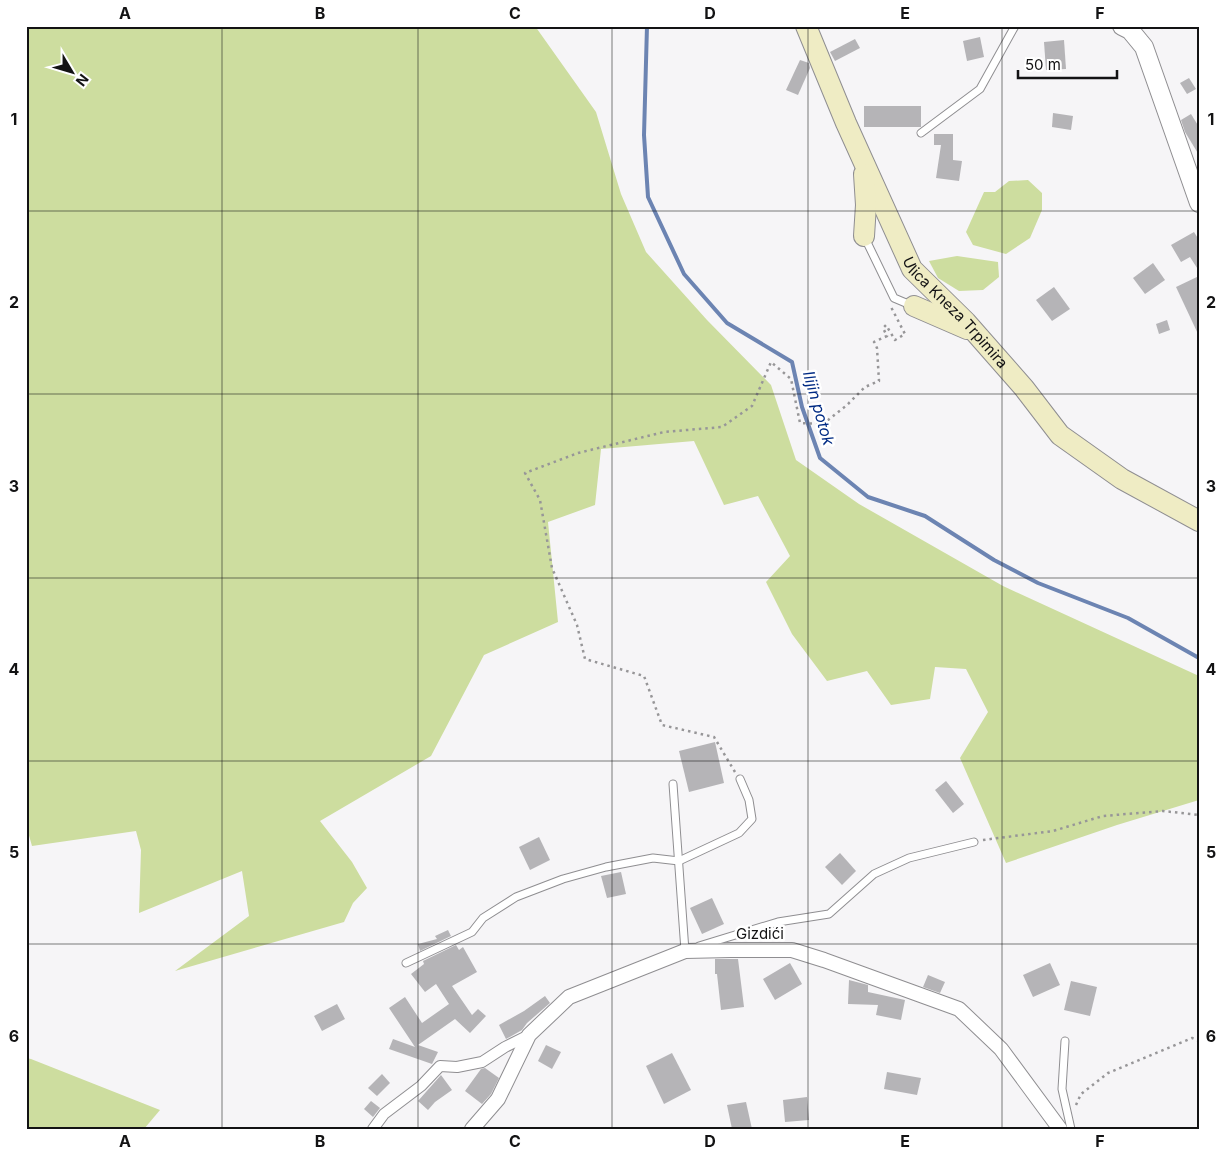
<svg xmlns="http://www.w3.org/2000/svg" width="1225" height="1155" viewBox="0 0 1225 1155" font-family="Inter,sans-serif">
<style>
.green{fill:#cddd9f}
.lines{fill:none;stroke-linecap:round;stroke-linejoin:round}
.stream{stroke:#6c84b2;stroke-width:4}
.building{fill:#b5b4b7}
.service-casing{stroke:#8f8e91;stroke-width:9}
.pedestrian-casing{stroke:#8f8e91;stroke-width:12}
.minor-casing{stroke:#8f8e91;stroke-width:16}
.tertiary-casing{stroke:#8f8e91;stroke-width:20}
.secondary-casing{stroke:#8f8e91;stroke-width:22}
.path{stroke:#979698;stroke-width:2.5;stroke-dasharray:2.5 4;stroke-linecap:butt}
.service{stroke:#fff;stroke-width:7}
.pedestrian{stroke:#fff;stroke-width:10}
.minor{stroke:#fff;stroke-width:14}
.tertiary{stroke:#fff;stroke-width:18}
.secondary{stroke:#efecc4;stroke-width:20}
.grid{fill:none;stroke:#131314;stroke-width:1;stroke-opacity:0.55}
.labels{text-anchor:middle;stroke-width:5;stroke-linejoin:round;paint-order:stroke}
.street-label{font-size:15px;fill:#131314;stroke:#fff}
.water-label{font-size:16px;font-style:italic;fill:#012b84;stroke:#fff}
.neatline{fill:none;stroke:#131314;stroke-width:2}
.grid-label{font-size:16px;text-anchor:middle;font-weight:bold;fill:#131314}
</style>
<rect width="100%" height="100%" fill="#f6f5f7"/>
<g class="green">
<polygon points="26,26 535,26 596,112 621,194 646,252 707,320 771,385 796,460 859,504 1003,586 1199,676 1199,800 1117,825 1006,863 960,758 988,712 966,669 935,667 930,699 891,705 867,671 827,681 792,634 766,582 790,556 758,496 724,505 694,441 601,449 595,505 548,522 558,622 484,655 431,756 320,821 352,862 367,888 353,903 344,922 175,971 249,916 242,871 139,913 141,850 136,831 32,846 26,825"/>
<polygon points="1028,180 1042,193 1042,210 1030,238 1006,254 973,245 966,232 984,192 995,192 1009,181"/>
<polygon points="957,256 998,262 999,277 983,290 959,291 938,278 929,261"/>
<polygon points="26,1058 31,1059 160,1110 144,1129 26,1129"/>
</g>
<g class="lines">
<polyline class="stream" points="647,26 644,135 648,197 684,274 727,323 792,362 802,407 820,458 868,497 925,516 994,560 1038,583 1128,618 1199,658"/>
</g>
<g class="building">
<polygon points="980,37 984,57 967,61 963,41"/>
<polygon points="855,39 860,48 835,61 830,52"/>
<polygon points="1064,40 1066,69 1046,70 1044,42"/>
<polygon points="800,60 809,63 810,68 798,95 786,90"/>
<polygon points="1189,78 1196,89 1187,94 1180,83"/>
<rect x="864" y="106" width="57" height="21"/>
<polygon points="1053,113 1073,116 1071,130 1052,127"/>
<polygon points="1191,114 1199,127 1199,155 1185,132 1181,120"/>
<polygon points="934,134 953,134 953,160 962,161 959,181 936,178 941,145 934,145"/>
<polygon points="1194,232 1199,240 1199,271 1190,257 1181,262 1171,245"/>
<polygon points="1153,263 1165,280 1145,294 1133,278"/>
<polygon points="1199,276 1199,336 1176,287"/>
<polygon points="1054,287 1070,309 1052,321 1036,300"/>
<polygon points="1167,320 1170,330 1159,334 1156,324"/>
<polygon points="715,742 724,783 689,792 679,751"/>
<polygon points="946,781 964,804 953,813 935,790"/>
<polygon points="539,837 550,860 530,870 519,847"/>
<polygon points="840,853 856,871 842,885 825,867"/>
<polygon points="621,872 626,894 607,898 601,876"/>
<polygon points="712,898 724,924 702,934 690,908"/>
<polygon points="448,930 451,936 420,951 418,944 437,939 435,936"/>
<polygon points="456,945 459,950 463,947 477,972 452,986 472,1015 478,1009 486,1016 470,1033 455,1019 418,1045 438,1052 432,1064 389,1049 393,1039 415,1047 389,1008 405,997 422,1023 449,1004 436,984 425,992 411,974 424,964 423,961"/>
<polygon points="715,959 738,959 744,1007 721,1010 717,974 715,974"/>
<polygon points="790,963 802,984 775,1000 763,979"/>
<polygon points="1050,963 1060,985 1033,997 1023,975"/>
<polygon points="928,975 945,982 940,993 923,987"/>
<polygon points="849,980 868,985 868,992 905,1000 901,1020 876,1015 878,1005 848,1004"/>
<polygon points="1071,981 1097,987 1090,1016 1064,1010"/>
<polygon points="545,996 550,1003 527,1023 522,1030 506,1039 499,1025 524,1011"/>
<polygon points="337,1004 345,1019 322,1031 314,1016"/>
<polygon points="546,1045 561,1052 552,1069 538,1061"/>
<polygon points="672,1053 691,1090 664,1104 646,1066"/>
<polygon points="485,1068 499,1078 491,1094 482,1104 465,1091 481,1069"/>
<polygon points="887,1072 921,1078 917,1095 884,1089"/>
<polygon points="382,1074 390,1083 377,1096 368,1088"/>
<polygon points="441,1075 452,1090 435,1102 428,1110 418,1101"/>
<polygon points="807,1097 809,1120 785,1122 783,1100"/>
<polygon points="371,1101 380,1108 373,1117 364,1109"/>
<polygon points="746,1102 752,1129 732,1129 727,1105"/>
</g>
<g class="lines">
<g class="service-casing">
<g id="service">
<polyline points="921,133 980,89 1015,26"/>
<polyline points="864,236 894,298 913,306"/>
<polyline points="673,784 685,951 687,950"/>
<polyline points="699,946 778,922 829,914 874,874 909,858 974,842"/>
<polyline points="406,963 472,932 483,918 516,897 563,879 606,867 653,858 679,861 739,833 752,819 749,800 740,779"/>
<polyline points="1065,1041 1062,1089 1071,1129"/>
</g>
</g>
<g class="pedestrian-casing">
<polyline id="pedestrian" points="373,1129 384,1114 421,1086 440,1066 457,1067 482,1062 505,1047 529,1035"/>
</g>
<g class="minor-casing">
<polyline id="minor" points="472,1129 498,1099 529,1035 569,997 685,951 731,950 792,950 824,960 959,1009 1001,1049 1060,1129"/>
</g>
<g class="tertiary-casing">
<polyline id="tertiary" points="1122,26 1130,30 1144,47 1199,203"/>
</g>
<g class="secondary-casing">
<g id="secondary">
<path id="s1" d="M806,26l40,97 66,146 54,53 58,66 36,47 62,44 77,42"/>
<polyline points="864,236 866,205 864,174"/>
<polyline points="914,306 967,329"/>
</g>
</g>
<g class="path">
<polyline points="735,772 714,737 662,725 644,676 585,659 577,625 552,568 540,500 525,473 578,453 664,432 722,427 752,406 771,362 791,379 800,423 823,424 847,405 865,387 879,381 877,348 874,342 887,336 883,328 886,325 895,340 905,334 891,307"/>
<polyline points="983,840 1053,831 1103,816 1163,811 1199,815"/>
<polyline points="1076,1105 1081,1094 1108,1073 1192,1038 1199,1041"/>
</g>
<use href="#service" class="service"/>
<use href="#pedestrian" class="pedestrian"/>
<use href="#minor" class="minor"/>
<use href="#tertiary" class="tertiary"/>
<use href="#secondary" class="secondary"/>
</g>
<path class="grid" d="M222,26v1103M418,26v1103M612,26v1103M808,26v1103M1002,26v1103M26,211h1173M26,394h1173M26,578h1173M26,761h1173M26,944h1173"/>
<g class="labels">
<g class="street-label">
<text dy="5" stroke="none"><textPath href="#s1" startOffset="326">Ulica Kneza Trpimira</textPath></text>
<text x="760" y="939">Gizdići</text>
</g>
<g class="water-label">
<text transform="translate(819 408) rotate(74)" y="6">Ilijin potok</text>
</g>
</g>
<rect width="1225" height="1155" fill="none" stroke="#ffffff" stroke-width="55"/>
<g transform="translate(72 72) rotate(128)" stroke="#ffffff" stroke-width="4" paint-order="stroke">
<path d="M0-4L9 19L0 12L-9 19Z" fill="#131314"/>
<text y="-8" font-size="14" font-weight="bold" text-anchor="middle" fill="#131314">N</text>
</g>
<path d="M1018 70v8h99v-8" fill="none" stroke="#131314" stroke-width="2.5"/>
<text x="1025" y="70" font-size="15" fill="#131314" stroke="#ffffff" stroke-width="4" paint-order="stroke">50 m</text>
<rect x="28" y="28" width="1170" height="1100" class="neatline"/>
<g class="grid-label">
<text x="125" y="19">A</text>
<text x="320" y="19">B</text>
<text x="515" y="19">C</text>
<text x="710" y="19">D</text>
<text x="905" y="19">E</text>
<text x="1100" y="19">F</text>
<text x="14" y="125">1</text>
<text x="1211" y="125">1</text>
<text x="14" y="308">2</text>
<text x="1211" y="308">2</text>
<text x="14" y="492">3</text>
<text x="1211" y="492">3</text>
<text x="14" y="675">4</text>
<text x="1211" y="675">4</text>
<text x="14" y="858">5</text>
<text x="1211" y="858">5</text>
<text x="14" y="1042">6</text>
<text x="1211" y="1042">6</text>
<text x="125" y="1147">A</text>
<text x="320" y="1147">B</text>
<text x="515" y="1147">C</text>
<text x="710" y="1147">D</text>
<text x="905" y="1147">E</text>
<text x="1100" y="1147">F</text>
</g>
</svg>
